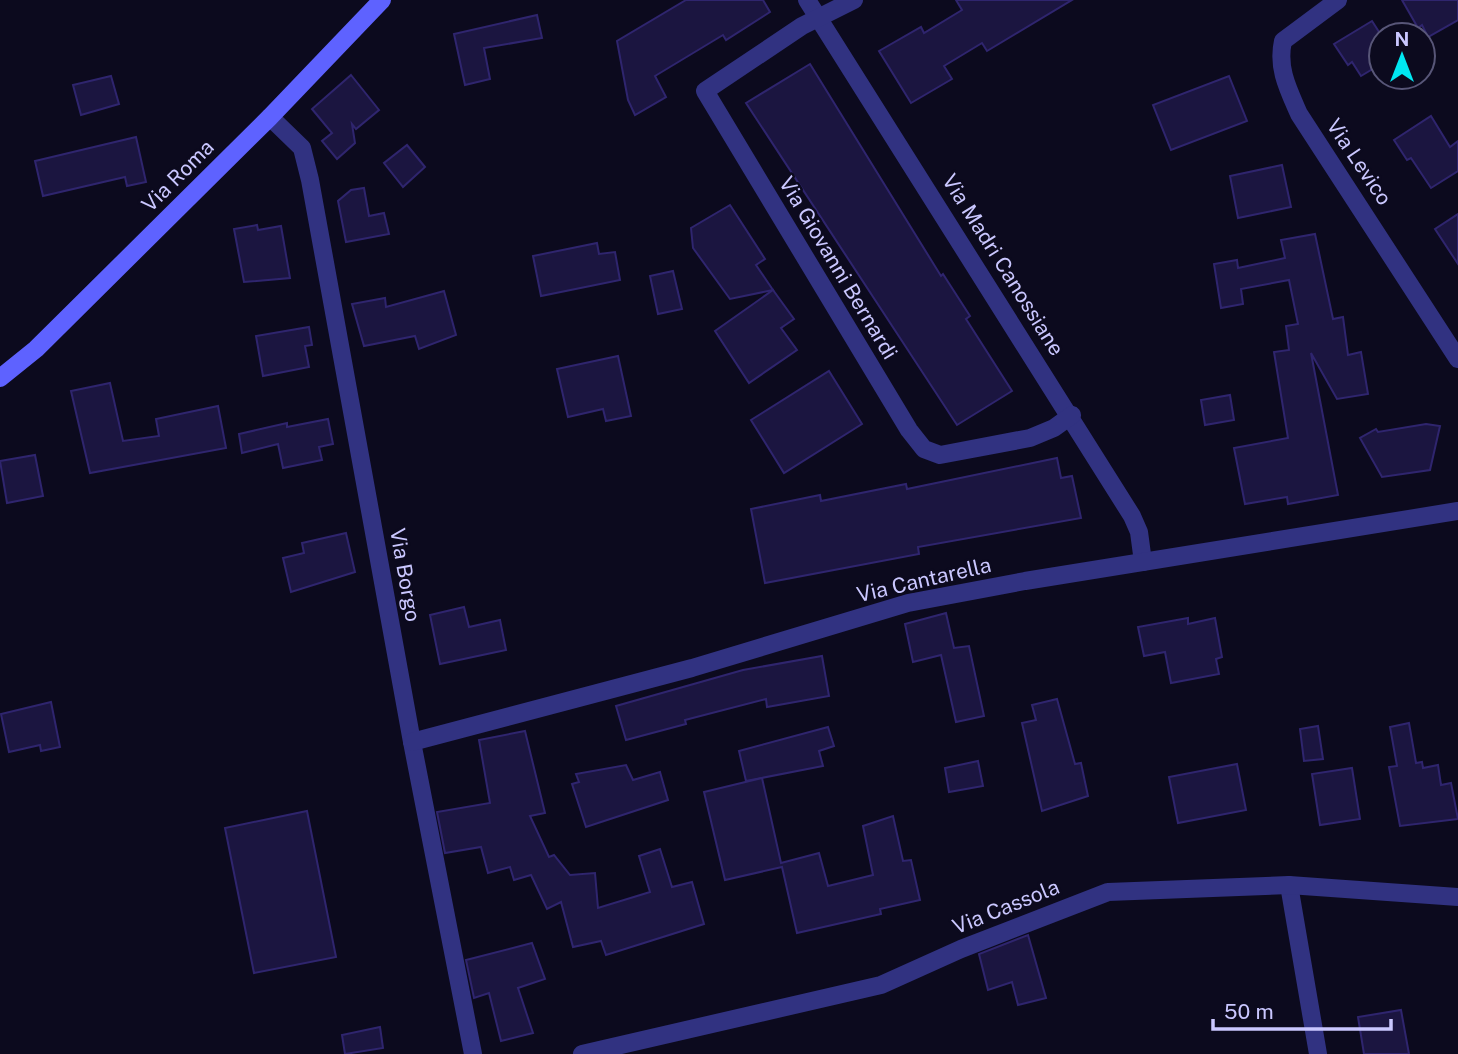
<svg xmlns="http://www.w3.org/2000/svg" width="1458" height="1054" viewBox="0 0 1458 1054" font-family="'Public Sans',sans-serif">
<style>
.building{fill:#1b1540;stroke:#2f256e;stroke-width:2}
.lines{fill:none;stroke-linecap:round;stroke-linejoin:round}
.street{stroke:#313281;stroke-width:18}
.secondary{stroke:#5e62ff;stroke-width:18}
.labels{text-anchor:middle;stroke-width:5;stroke-linejoin:round;paint-order:stroke}
.street-label{font-size:21px;fill:#cac7ff;stroke:#0c0a1e}
</style>
<rect width="100%" height="100%" fill="#0c0a1e"/>
<g class="building">
<polygon points="686,0 763,0 770,12 726,40 723,35 655,76 666,97 635,115 628,100 617,41"/>
<polygon points="956,0 1072,0 987,51 982,43 944,66 952,79 911,103 879,51 921,27 924,33 962,10"/>
<polygon points="1402,0 1458,0 1458,20 1428,37 1422,25 1418,28"/>
<polygon points="537,15 542,38 484,48 490,79 465,85 454,34"/>
<polygon points="1372,21 1381,35 1381,64 1361,76 1352,62 1348,65 1334,44"/>
<polygon points="810,64 941,276 943,274 970,316 966,319 1012,391 957,425 746,103"/>
<polygon points="351,75 379,110 356,129 352,124 355,143 337,159 322,141 332,133 312,109"/>
<polygon points="111,76 119,104 81,115 73,85"/>
<polygon points="1229,76 1247,121 1171,150 1153,105"/>
<polygon points="1431,116 1450,147 1458,141 1458,171 1431,188 1411,158 1407,160 1394,140"/>
<polygon points="136,137 146,182 127,186 125,177 43,196 35,161"/>
<polygon points="407,145 425,167 403,187 384,163"/>
<polygon points="1282,165 1291,207 1238,218 1230,176"/>
<polygon points="364,188 369,216 384,213 389,234 346,242 338,201 351,190"/>
<polygon points="730,205 765,259 756,265 773,290 730,299 693,248 691,228"/>
<polygon points="1458,214 1458,264 1435,229"/>
<polygon points="257,225 258,230 281,226 290,278 244,282 234,229"/>
<polygon points="1315,234 1333,319 1343,317 1348,355 1361,352 1368,394 1337,399 1311,353 1338,495 1288,504 1287,497 1245,504 1234,448 1288,438 1274,352 1289,350 1286,326 1298,324 1289,280 1241,289 1243,304 1221,308 1214,264 1237,260 1238,268 1285,258 1281,240"/>
<polygon points="597,243 599,254 615,252 620,280 541,296 533,256"/>
<polygon points="673,271 682,309 658,314 650,276"/>
<polygon points="773,290 794,319 781,328 797,350 749,383 715,331"/>
<polygon points="444,291 456,335 419,349 415,336 364,346 352,304 385,298 386,307"/>
<polygon points="309,327 312,345 305,346 309,367 263,376 256,336"/>
<polygon points="618,356 631,416 606,421 603,409 568,417 557,369"/>
<polygon points="829,371 862,424 784,473 751,420"/>
<polygon points="110,383 123,441 159,436 156,419 218,406 226,448 90,473 71,391"/>
<polygon points="1230,395 1234,420 1205,425 1201,400"/>
<polygon points="328,419 333,444 319,447 322,460 283,468 278,444 242,453 239,434 287,423 287,427"/>
<polygon points="1426,424 1440,426 1430,470 1382,477 1360,438 1376,429 1378,432"/>
<polygon points="35,455 43,496 7,503 0,461"/>
<polygon points="1057,458 1061,478 1072,476 1081,518 918,547 919,554 765,583 751,509 820,495 821,501 906,484 907,489"/>
<polygon points="346,533 355,572 291,592 283,558 304,553 302,543"/>
<polygon points="464,607 469,627 500,620 506,650 440,664 430,615"/>
<polygon points="946,613 954,648 969,646 984,716 956,722 941,655 913,662 905,624"/>
<polygon points="1188,618 1188,624 1215,618 1222,657 1216,659 1219,674 1171,683 1165,652 1144,656 1138,627"/>
<polygon points="822,656 829,696 767,707 766,699 685,720 686,724 626,740 616,706 743,670"/>
<polygon points="1057,699 1075,764 1081,763 1088,796 1042,811 1022,723 1036,720 1032,705"/>
<polygon points="51,702 60,747 41,751 40,745 9,752 1,714"/>
<polygon points="1409,723 1416,763 1422,762 1423,768 1438,765 1441,785 1451,783 1458,819 1400,826 1389,767 1397,766 1390,727"/>
<polygon points="1318,726 1323,759 1304,761 1300,729"/>
<polygon points="828,727 834,746 819,751 823,766 746,781 739,751"/>
<polygon points="525,731 545,813 530,816 549,857 554,855 570,875 595,873 598,908 650,892 639,856 660,849 672,887 692,882 704,924 606,955 601,941 573,947 561,902 547,909 531,875 514,880 510,867 488,873 481,847 445,853 437,812 490,803 479,740"/>
<polygon points="978,761 983,786 949,792 945,768"/>
<polygon points="1237,764 1246,810 1178,823 1169,777"/>
<polygon points="626,765 633,780 660,772 668,800 586,827 572,784 579,782 576,774"/>
<polygon points="1352,768 1360,819 1320,825 1312,774"/>
<polygon points="762,778 781,863 819,853 828,886 873,875 863,826 893,816 903,861 911,860 920,900 880,909 881,914 797,933 782,867 725,880 704,792"/>
<polygon points="307,811 336,957 254,973 225,828"/>
<polygon points="1028,935 1046,998 1018,1005 1012,982 988,990 979,954"/>
<polygon points="532,943 545,979 518,988 533,1033 501,1041 489,993 474,998 466,960"/>
<polygon points="1401,1010 1409,1054 1364,1054 1358,1017"/>
<polygon points="380,1027 383,1048 345,1054 342,1035"/>
</g>
<g class="lines">
<g class="street">
<polyline points="807,0 1132,516 1139,532 1143,562"/>
<polyline points="854,0 802,26 705,91 909,430 924,449 940,455 1030,438 1054,428 1072,415"/>
<path d="M1338,0l-55,41c-6,27 5,48 16,73l159,245"/>
<polyline points="270,117 302,148 310,180 412,742 473,1054"/>
<polyline points="412,742 692,668 908,603 1025,581 1458,511"/>
<polyline points="1289,885 1318,1054"/>
<polyline points="582,1054 881,985 961,949 1108,892 1289,885 1458,897"/>
</g>
<polyline class="secondary" points="0,378 36,349 270,117 382,0"/>
</g>
<g class="labels">
<g class="street-label">
<text transform="translate(1359 162) rotate(56)" y="7">Via Levico</text>
<text transform="translate(178 176) rotate(-45)" y="7">Via Roma</text>
<text transform="translate(1003 265) rotate(58)" y="7">Via Madri Canossiane</text>
<text transform="translate(838 268) rotate(59)" y="7">Via Giovanni Bernardi</text>
<text transform="translate(405 575) rotate(80)" y="7">Via Borgo</text>
<text transform="translate(924 580) rotate(-13)" y="7">Via Cantarella</text>
<text transform="translate(1006 907) rotate(-22)" y="7">Via Cassola</text>
</g>
</g>
<g transform="translate(1402 56)"><circle r="33" fill="#0c0a1e" stroke="#585678" stroke-width="2"/>
<path d="M0-5L12 26L0 18L-12 26Z" fill="#00e7f2"/>
<text y="-10" font-size="19" font-weight="bold" text-anchor="middle" fill="#cac7ff">N</text>
</g>
<path d="M1213 1019v10h178v-10" fill="none" stroke="#cac7ff" stroke-width="3.5"/>
<text x="1224" y="1019" font-size="21" fill="#cac7ff" stroke="#0c0a1e" stroke-width="5" paint-order="stroke">50 m</text>
</svg>
